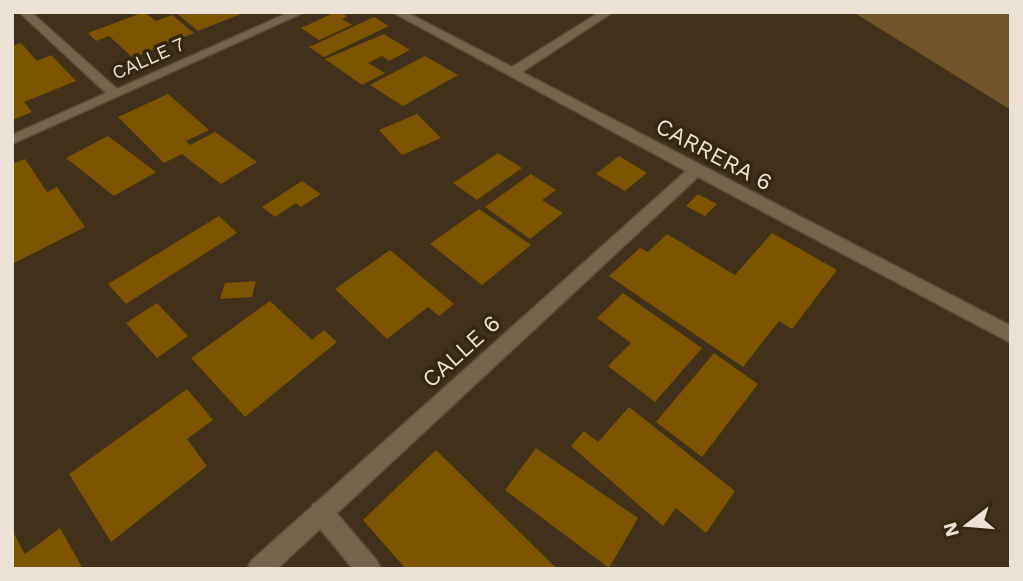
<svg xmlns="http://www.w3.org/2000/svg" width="1023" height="581" viewBox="0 0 1023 581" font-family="'Work Sans',sans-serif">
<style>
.green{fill:#715427}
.building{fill:#7d5400}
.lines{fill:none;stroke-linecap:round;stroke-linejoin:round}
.service-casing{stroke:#5a4d39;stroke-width:3}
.minor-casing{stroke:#5a4d39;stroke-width:3}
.service{fill:#75644c;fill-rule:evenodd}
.minor{fill:#75644c;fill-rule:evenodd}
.labels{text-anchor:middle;stroke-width:7;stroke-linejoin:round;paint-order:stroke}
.far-street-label{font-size:19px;fill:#ebe1d4;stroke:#362711}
.street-label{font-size:23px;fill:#ebe1d4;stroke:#362711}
</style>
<rect width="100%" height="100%" fill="#41311b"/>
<polygon class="green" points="853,12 1011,12 1011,110"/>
<g class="building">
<polygon points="144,12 156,21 172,15 194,33 133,58 109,36 96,41 88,33"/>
<polygon points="175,12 246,12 198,31"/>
<polygon points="336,12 348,16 342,19 352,25 319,40 301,28"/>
<polygon points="374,17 389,26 324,57 309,47"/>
<polygon points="384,34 410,50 389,61 382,56 368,63 385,73 362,85 325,59"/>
<polygon points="21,43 37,61 51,55 76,81 24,102 32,112 12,120 12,46"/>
<polygon points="425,56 458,75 403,106 370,85"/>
<polygon points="168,94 209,130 186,141 190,145 215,132 257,162 221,184 182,154 164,163 118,117"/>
<polygon points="417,114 441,138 402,155 379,130"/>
<polygon points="108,136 156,172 114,196 66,158"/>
<polygon points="498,153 522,168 477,200 453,183"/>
<polygon points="619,156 647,173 625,191 596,174"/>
<polygon points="25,159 47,192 57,187 85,227 12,264 12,164"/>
<polygon points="531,174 556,190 542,200 563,213 530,239 485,207"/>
<polygon points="302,181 321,194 301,207 296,203 275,217 262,207"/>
<polygon points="698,194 717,204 705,216 686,206"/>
<polygon points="479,209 531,245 482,285 430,244"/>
<polygon points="219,216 237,233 126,304 108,284"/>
<polygon points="772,233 837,270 792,329 779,321 743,367 609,276 640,248 648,252 667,234 735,275"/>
<polygon points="390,250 454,304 439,316 428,307 387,339 335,289"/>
<polygon points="256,281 252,297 220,299 225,283"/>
<polygon points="623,293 702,348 655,402 608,366 631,343 597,318"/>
<polygon points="270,301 312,340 324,330 337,342 245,417 191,358"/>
<polygon points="157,303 188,336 157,358 126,323"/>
<polygon points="714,353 758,384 702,457 656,422"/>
<polygon points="187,389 213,420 187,439 207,466 111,542 69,474"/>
<polygon points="629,407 735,491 706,533 676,508 663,526 571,446 584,431 598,442"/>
<polygon points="536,448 638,518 609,568 505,490"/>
<polygon points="436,450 557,569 406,569 363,520"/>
<polygon points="60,528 83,569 12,569 12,530 25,554"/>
</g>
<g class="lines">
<g class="service-casing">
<polygon id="service" points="321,501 329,504 377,561 381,569 353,569 313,520 310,512 313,504"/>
</g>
<g class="minor-casing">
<g id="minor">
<polygon points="19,12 31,12 117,89 290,12 305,12 12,144 12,135 106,93"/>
<polygon points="392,12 406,12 512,67 600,12 613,12 522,72 1011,326 1011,343 698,177 277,569 247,569 251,561 686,171"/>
</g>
</g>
<use href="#service" class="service"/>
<use href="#minor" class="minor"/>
</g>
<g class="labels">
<g class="far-street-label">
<text transform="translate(148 58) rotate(-24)" y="7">CALLE 7</text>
</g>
<g class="street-label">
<text transform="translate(714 154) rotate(28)" y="8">CARRERA 6</text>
<text transform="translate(461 351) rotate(-42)" y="8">CALLE 6</text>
</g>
</g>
<rect width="1023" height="581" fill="none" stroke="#ebe1d4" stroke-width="28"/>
<g transform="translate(967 525) rotate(254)" stroke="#362711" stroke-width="5" paint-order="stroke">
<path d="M0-5L12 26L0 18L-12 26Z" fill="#ebe1d4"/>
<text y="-10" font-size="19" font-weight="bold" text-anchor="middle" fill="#ebe1d4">N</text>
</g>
</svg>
